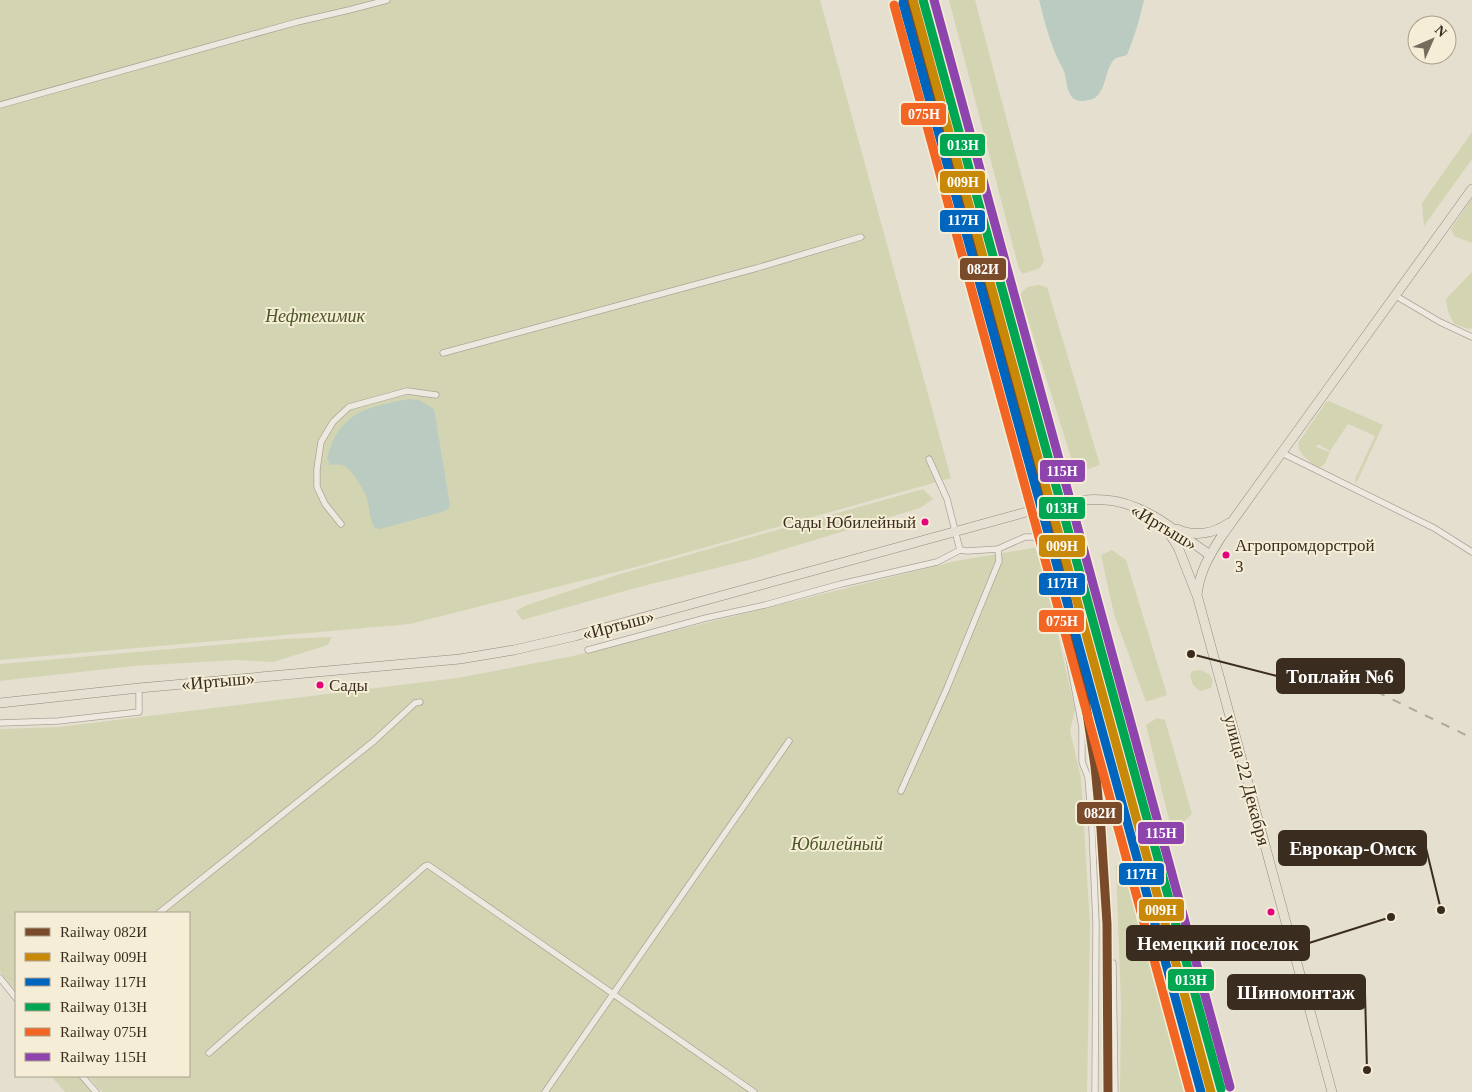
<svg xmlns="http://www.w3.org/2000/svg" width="1472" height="1092" viewBox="0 0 1472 1092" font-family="Georgia,serif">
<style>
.green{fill:#d3d5b2}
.water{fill:#bacbc1}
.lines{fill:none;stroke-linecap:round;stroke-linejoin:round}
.street-casing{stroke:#aba498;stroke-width:7}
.primary-casing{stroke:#908a7f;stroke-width:10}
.street{stroke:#eee9e0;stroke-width:5.5}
.primary{stroke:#e5e0d2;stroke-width:9}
.rail{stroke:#ada9a1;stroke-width:2;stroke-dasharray:9 9;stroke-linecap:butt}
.rail-1-casing{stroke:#f6edd6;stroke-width:12}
.rail-2-casing{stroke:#f6edd6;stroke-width:12}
.rail-3-casing{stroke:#f6edd6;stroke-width:12}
.rail-4-casing{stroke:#f6edd6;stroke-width:12}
.rail-5-casing{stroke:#f6edd6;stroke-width:12}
.rail-6-casing{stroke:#f6edd6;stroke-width:12}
.rail-1{stroke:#7a4b2a;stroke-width:9}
.rail-2{stroke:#c88808;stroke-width:9}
.rail-3{stroke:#0065bd;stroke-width:9}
.rail-4{stroke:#00a651;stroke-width:9}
.rail-5{stroke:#f26522;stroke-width:9}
.rail-6{stroke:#8e44ad;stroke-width:9}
.bus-dot{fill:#e5007d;stroke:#f6edd6;stroke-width:2}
.labels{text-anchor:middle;stroke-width:4;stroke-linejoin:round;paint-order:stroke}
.bus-label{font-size:17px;fill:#3a2d1f;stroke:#f6edd6;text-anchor:start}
.park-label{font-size:18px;font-style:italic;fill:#495626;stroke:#f6edd6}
.street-label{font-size:18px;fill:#3a2d1f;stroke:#f6edd6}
.leader{fill:none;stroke:#3a2d1f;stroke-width:2}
.callout-dot{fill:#3a2d1f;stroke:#f6edd6;stroke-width:2}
.callout{fill:#3a2d1f;stroke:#3a2d1f;stroke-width:2}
.callout-label{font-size:19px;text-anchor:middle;font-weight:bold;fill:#fff}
.line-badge{stroke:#f6edd6;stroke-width:2}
.badge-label{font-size:14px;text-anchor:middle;font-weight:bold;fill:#fff}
</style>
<rect width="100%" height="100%" fill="#e5dfcf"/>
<g class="green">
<polygon points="0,0 820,0 951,478 632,568 410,624 0,660"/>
<polygon points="949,0 975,0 1044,261 1040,268 1023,274 1019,269"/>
<polygon points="1472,132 1472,159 1424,226 1422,203"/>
<polygon points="1472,198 1472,243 1454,236 1451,229"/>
<polygon points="1472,272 1472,328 1469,329 1454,324 1448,311 1446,299"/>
<polygon points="1039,285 1047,287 1100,465 1085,470 1073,464 1020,294 1027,287"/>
<path d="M1329,401l54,24 -27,59 -1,-5 20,-43 -27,-12 -18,27 -12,-7 -2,3 14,5c-3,6 -5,16 -13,16 -7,-7 -21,-15 -18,-26l27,-40z"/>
<polygon points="923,489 933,499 920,508 749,560 639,587 522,620 516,611 527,605 620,574"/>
<polygon points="1038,547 1075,710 1070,731 1081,778 1090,924 1087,1092 102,1092 88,1076 189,1076 189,913 16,913 16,991 0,972 0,729 59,727 457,678 573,656 956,561"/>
<polygon points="1112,550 1126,560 1167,695 1146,702 1114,614 1101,555"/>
<polygon points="332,637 328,645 273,662 237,660 133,666 0,681 0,664 283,639"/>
<polygon points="1201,670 1209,674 1213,680 1211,688 1200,691 1193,685 1190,675 1192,671"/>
<polygon points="1157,718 1165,720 1192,814 1172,832 1146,725"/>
<polygon points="1128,861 1134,864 1195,1092 1120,1092 1121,1004 1116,866 1121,862"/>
<polygon points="51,1076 82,1076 96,1092 65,1092"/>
</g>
<g class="water">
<path d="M1039,0h105c-4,19 -10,37 -17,55 -3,1 -8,2 -11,3 -11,8 -9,29 -19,38 -3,4 -9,4 -14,5 -18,1 -15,-22 -20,-32 -13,-24 -17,-43 -24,-69z"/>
<path d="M409,399l10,1 15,9 16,96 -3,5 -5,2 -62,17 -5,-1c-6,-8 -5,-20 -8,-29 -3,-9 -16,-32 -25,-34 -3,-1 -8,0 -12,0l-3,-6c11,-46 39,-52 82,-60z"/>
</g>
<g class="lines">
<g class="street-casing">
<g id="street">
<polyline points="0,105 297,22 349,10 387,0"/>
<polyline points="1396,296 1440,322 1472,337"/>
<polyline points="443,353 757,268 861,237"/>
<polyline points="1282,453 1434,528 1472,552"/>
<polyline points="929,459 947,499 960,550"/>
<polyline points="341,524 325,504 317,487 317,469 321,442 333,422 349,407 407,391 436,395"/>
<polyline points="588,650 706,618 765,605 841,584 937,562 960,550 967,551 998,549 1025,537 1034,537 1041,543 1047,557 1056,590 1082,727 1082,762 1088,777 1092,829 1096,924 1095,1092"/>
<polyline points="0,723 58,721 139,712 139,688"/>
<polyline points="901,791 947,688 999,561 998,549"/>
<polyline points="159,913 374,741 415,703 420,702"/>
<polyline points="1113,963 1115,1092"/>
<polyline points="0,978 16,998"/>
<path d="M209,1053c71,-63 145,-123 216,-187l3,-1 326,227"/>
<polyline points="82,1076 96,1092"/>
<polyline points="545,1092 789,741"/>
</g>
</g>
<g class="primary-casing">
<g id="primary">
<polyline points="1166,528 1178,547 1196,593"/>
<path d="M1177,529c17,8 36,5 52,-6"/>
<path d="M0,703l139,-15 321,-29 54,-9 61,-14 477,-131c18,-3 35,-7 53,-5 39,2 74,34 105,55"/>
<path d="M1332,1092l-135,-497c3,-24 11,-37 24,-58l251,-348"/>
</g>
</g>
<use href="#street" class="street"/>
<use href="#primary" class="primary"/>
<polyline class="rail" points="1344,676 1472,738"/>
<g class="rail-1-casing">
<polyline id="rail-1" points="909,0 1048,506 1077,647 1095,766 1101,829 1107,924 1108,1092"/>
</g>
<g class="rail-2-casing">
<polyline id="rail-2" points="913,0 1211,1092"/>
</g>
<g class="rail-3-casing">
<polyline id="rail-3" points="903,3 1201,1092"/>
</g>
<g class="rail-4-casing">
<polyline id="rail-4" points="923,0 1221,1089"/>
</g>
<g class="rail-5-casing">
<polyline id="rail-5" points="894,5 1190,1092"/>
</g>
<g class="rail-6-casing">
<polyline id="rail-6" points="934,0 1230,1087"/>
</g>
<use href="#rail-1" class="rail-1"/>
<use href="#rail-2" class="rail-2"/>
<use href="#rail-3" class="rail-3"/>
<use href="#rail-4" class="rail-4"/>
<use href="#rail-5" class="rail-5"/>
<use href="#rail-6" class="rail-6"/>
</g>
<g class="bus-dot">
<circle cx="925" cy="522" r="4.5"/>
<circle cx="1226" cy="555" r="4.5"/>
<circle cx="320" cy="685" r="4.5"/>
<circle cx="1271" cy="912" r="4.5"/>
</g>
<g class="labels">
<g class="bus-label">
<text x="916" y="528" text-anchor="end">Сады Юбилейный</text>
<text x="1235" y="551">Агропромдорстрой<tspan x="1235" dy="21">3</tspan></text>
<text x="329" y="691">Сады</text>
</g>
<g class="park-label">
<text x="315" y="322">Нефтехимик</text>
<text x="837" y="850">Юбилейный</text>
</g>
<g class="street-label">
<text transform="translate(1164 527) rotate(31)" y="6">«Иртыш»</text>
<text transform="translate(618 625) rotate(-15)" y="6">«Иртыш»</text>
<text transform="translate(218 681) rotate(-5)" y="6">«Иртыш»</text>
<text transform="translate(1247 780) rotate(75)" y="6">улица 22 Декабря</text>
</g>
</g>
<path class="leader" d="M1191 654L1277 676M1441 910L1426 848M1391 917L1309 943M1367 1070L1365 992"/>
<g class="callout-dot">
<circle cx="1191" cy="654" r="5"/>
<circle cx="1441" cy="910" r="5"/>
<circle cx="1391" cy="917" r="5"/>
<circle cx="1367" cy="1070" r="5"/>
</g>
<g class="callout">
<rect x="1277" y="659" width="127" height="34" rx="5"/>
<rect x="1279" y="831" width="147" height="34" rx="5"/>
<rect x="1127" y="926" width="182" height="34" rx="5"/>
<rect x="1228" y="975" width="137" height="34" rx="5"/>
</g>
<g class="callout-label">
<text x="1340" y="683">Топлайн №6</text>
<text x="1353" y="855">Еврокар-Омск</text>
<text x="1218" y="950">Немецкий поселок</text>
<text x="1296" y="999">Шиномонтаж</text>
</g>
<g class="line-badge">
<rect x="900" y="102" width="47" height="24" rx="5" fill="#f26522"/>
<rect x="939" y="133" width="47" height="24" rx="5" fill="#00a651"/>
<rect x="939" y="170" width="47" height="24" rx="5" fill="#c88808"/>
<rect x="939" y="209" width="47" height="24" rx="5" fill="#0065bd"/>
<rect x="959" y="257" width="48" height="24" rx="5" fill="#7a4b2a"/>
<rect x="1039" y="459" width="47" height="24" rx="5" fill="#8e44ad"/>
<rect x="1038" y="496" width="48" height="24" rx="5" fill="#00a651"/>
<rect x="1038" y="534" width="48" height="24" rx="5" fill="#c88808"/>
<rect x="1038" y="572" width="48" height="24" rx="5" fill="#0065bd"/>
<rect x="1038" y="609" width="47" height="24" rx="5" fill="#f26522"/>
<rect x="1076" y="801" width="47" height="24" rx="5" fill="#7a4b2a"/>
<rect x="1137" y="821" width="48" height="24" rx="5" fill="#8e44ad"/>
<rect x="1118" y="862" width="47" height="24" rx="5" fill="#0065bd"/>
<rect x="1138" y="898" width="47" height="24" rx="5" fill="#c88808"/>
<rect x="1167" y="968" width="48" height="24" rx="5" fill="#00a651"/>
</g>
<g class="badge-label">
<text x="924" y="119">075Н</text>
<text x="963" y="150">013Н</text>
<text x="963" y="187">009Н</text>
<text x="963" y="225">117Н</text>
<text x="983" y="274">082И</text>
<text x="1062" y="476">115Н</text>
<text x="1062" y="513">013Н</text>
<text x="1062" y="551">009Н</text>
<text x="1062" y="588">117Н</text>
<text x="1062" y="626">075Н</text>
<text x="1100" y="818">082И</text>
<text x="1161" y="838">115Н</text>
<text x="1141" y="879">117Н</text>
<text x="1161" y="915">009Н</text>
<text x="1191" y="985">013Н</text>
</g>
<rect x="15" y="912" width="175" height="165" fill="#f6edd6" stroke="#aba08d"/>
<rect x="25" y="928" width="25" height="8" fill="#7a4b2a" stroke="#aba08d"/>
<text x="60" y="937" font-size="15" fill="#3a2d1f">Railway 082И</text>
<rect x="25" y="953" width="25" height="8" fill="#c88808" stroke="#aba08d"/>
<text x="60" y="962" font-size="15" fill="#3a2d1f">Railway 009Н</text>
<rect x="25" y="978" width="25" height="8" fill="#0065bd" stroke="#aba08d"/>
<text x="60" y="987" font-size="15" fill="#3a2d1f">Railway 117Н</text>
<rect x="25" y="1003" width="25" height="8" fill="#00a651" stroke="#aba08d"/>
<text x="60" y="1012" font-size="15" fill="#3a2d1f">Railway 013Н</text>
<rect x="25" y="1028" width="25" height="8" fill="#f26522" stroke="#aba08d"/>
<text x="60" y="1037" font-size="15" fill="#3a2d1f">Railway 075Н</text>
<rect x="25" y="1053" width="25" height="8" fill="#8e44ad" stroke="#aba08d"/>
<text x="60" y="1062" font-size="15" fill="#3a2d1f">Railway 115Н</text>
<g transform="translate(1432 40) rotate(45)"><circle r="24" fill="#f6edd6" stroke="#aba08d"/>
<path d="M0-4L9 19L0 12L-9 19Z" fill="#766b5d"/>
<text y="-8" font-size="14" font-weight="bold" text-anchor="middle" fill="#3a2d1f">N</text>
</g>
</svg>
